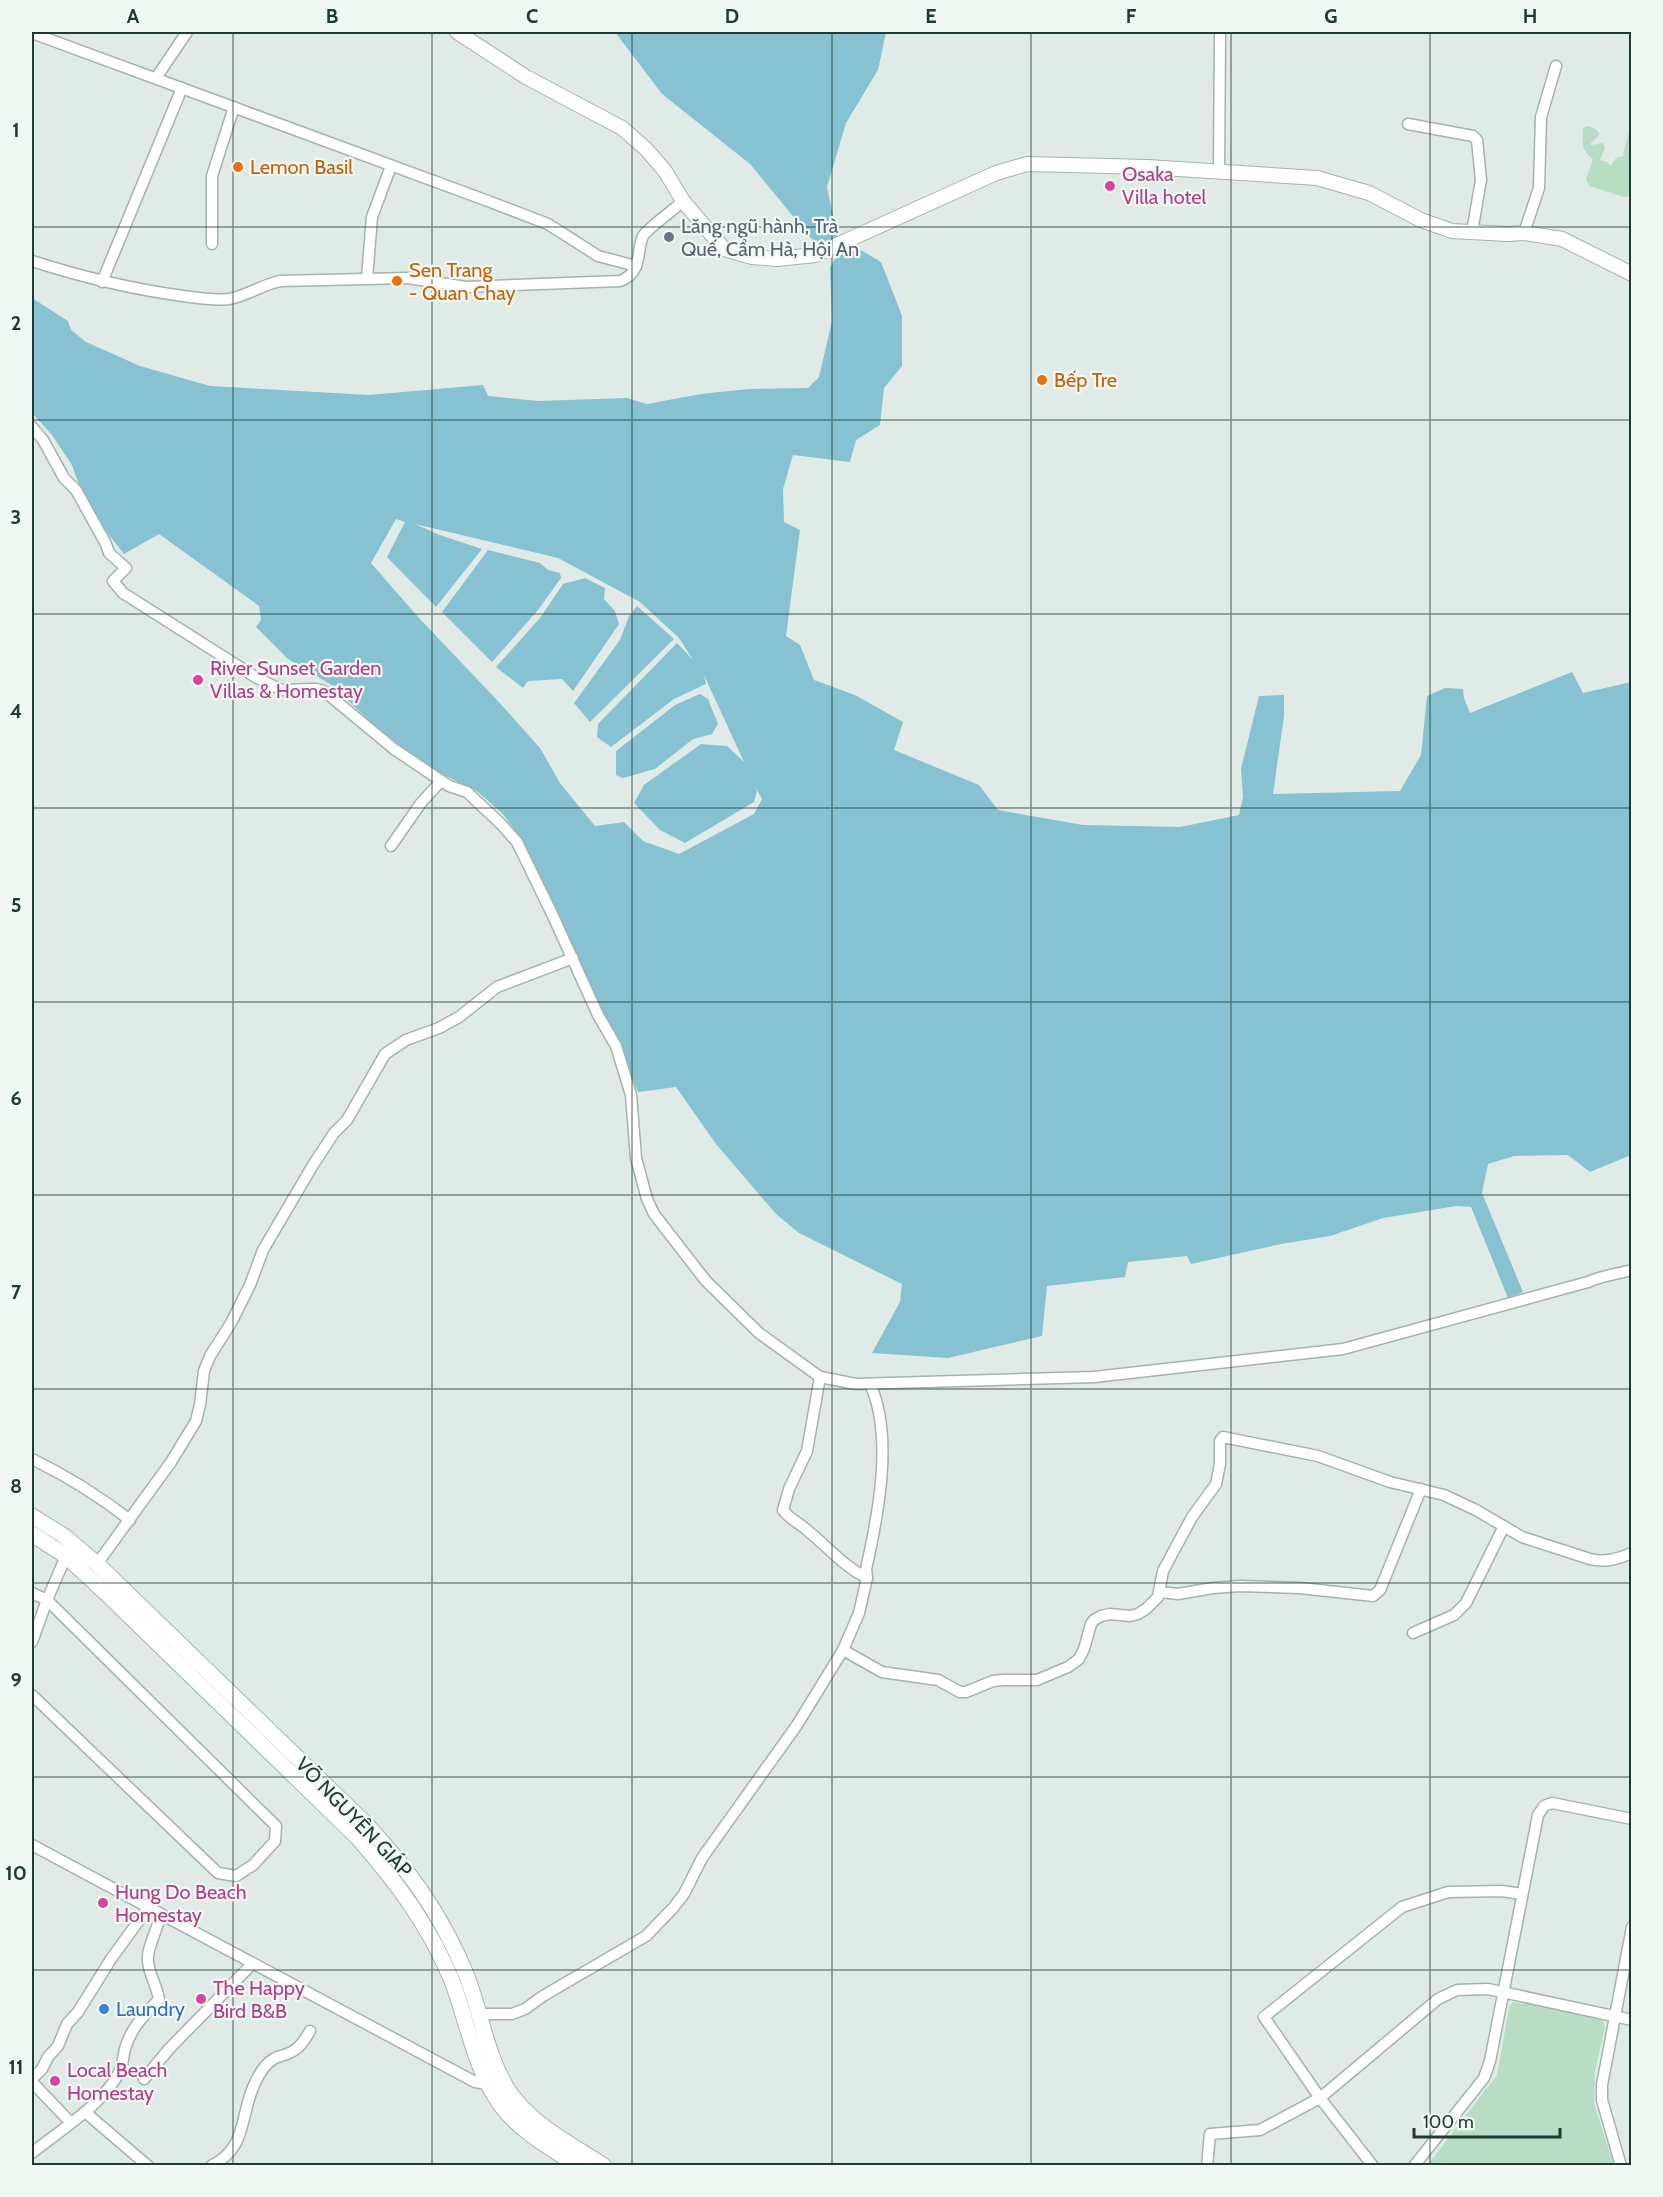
<svg xmlns="http://www.w3.org/2000/svg" width="1663" height="2197" viewBox="0 0 1663 2197" font-family="Cabin,sans-serif">
<style>
.green{fill:#b8ddc4}
.water{fill:#86c2d1;fill-rule:evenodd}
.lines{fill:none;stroke-linecap:round;stroke-linejoin:round}
.minor-casing{stroke:#a3b3ae;stroke-width:13}
.tertiary-casing{stroke:#a3b3ae;stroke-width:16}
.secondary-casing{stroke:#9eb7af;stroke-width:17}
.minor{stroke:#fff;stroke-width:10}
.tertiary{stroke:#fff;stroke-width:14}
.secondary{stroke:#fff;stroke-width:15}
.grid{fill:none;stroke:#203b36;stroke-width:1.5;stroke-opacity:0.55}
.food-dot{fill:#e8710a;stroke:#f0f8f4;stroke-width:2}
.hotel-dot{fill:#d1479c;stroke:#f0f8f4;stroke-width:2}
.worship-dot{fill:#6b7280;stroke:#f0f8f4;stroke-width:2}
.shop-dot{fill:#3f7fe0;stroke:#f0f8f4;stroke-width:2}
.labels{text-anchor:middle;stroke-width:4.5;stroke-linejoin:round;paint-order:stroke}
.food-label{font-size:20px;fill:#c56008;stroke:#f0f8f4;text-anchor:start}
.hotel-label{font-size:20px;fill:#b23c85;stroke:#f0f8f4;text-anchor:start}
.worship-label{font-size:20px;fill:#5b616d;stroke:#f0f8f4;text-anchor:start}
.street-label{font-size:20px;fill:#203b36;stroke:#f0f8f4}
.shop-label{font-size:20px;fill:#366cbe;stroke:#f0f8f4;text-anchor:start}
.neatline{fill:none;stroke:#203b36;stroke-width:2}
.grid-label{font-size:20px;text-anchor:middle;font-weight:bold;fill:#203b36}
</style>
<rect width="100%" height="100%" fill="#e0ebe7"/>
<g class="green">
<path d="M1631,125l-1,71 -6,1 -35,-11 -3,-7 7,-20c-13,-10 -10,-16 -10,-31l5,-2 8,3 4,5 -9,9v2l12,-2 2,5 -5,12 7,2 4,4 5,-8 10,-3 -3,-1z"/>
<polygon points="1513,2002 1602,2019 1605,2027 1595,2071 1594,2104 1614,2165 1427,2166 1497,2075 1509,2008"/>
</g>
<g class="water">
<polygon points="615,32 886,32 878,70 846,123 827,187 839,244 815,243 750,164 662,94"/>
<path d="M859,249l22,13 21,54v50l-18,22 -4,37 -24,15 -6,22 -57,-7 -10,34 1,33 16,8 -14,106 14,9 14,35 41,15 48,27 -9,28 85,35 19,25 85,15 97,2 59,-12 4,-18 -2,-28 18,-73 25,-1v21l-11,78 127,-3 21,-36 6,-59 18,-8 18,1 1,9 6,15 102,-41 11,21 48,-11v473l-41,17 -22,-17 -54,1 -26,8 -6,29 41,99 -15,6 -37,-91 -15,-1 -73,12 -53,18 -49,8 -90,20 -4,-8 -59,6 -3,15 -78,9 -5,50 -94,22 -76,-5 28,-51 2,-18 -103,-51 -23,-19 -60,-70 -40,-57 -38,5 -63,-142 -55,-112 -16,-23 -26,-23 -60,-30 -41,-34 -44,-42 -45,-27 -32,-32 5,-7 -2,-14 -100,-72 -35,20 -27,-34 -13,-21 -12,-34 -20,-30 -20,-22v-115l36,23 3,9 15,12 54,24 70,20 159,9 114,-10 5,11 50,5 89,-3 20,6 54,-10 47,-5 60,-1 11,-11 13,-56 -2,-54 7,-11zM396,519l9,3 -18,35 49,50 46,-58 -42,-14 -25,-11 143,34 82,44 39,36 14,22 -16,-17 -79,81 -1,13 14,10 63,-48 32,-15 -2,-9 40,87 -17,-16 -26,-2 -57,41 -10,18 26,27 25,13 69,-41 3,-11 -2,-5 7,13 -8,15 -75,40 -36,-13 -19,-19 -29,4 -35,-43 -20,-35 -43,-48 -78,-82 -48,-55z"/>
<polygon points="488,550 540,563 548,570 560,573 561,578 538,610 492,662 442,612"/>
<polygon points="585,578 605,588 604,599 615,611 619,624 573,691 562,679 528,681 523,688 496,667 540,618 563,584"/>
<polygon points="637,606 674,639 590,722 574,703 620,640 629,616"/>
<polygon points="700,694 708,699 718,724 712,734 693,739 655,769 623,778 616,775 616,751 675,705"/>
</g>
<g class="lines">
<g class="minor-casing">
<g id="minor">
<polyline points="32,33 488,201 548,224 598,256 636,266"/>
<polyline points="156,78 187,32"/>
<polyline points="1408,124 1473,136 1477,140 1481,180 1472,232"/>
<polyline points="1219,171 1220,32"/>
<polyline points="1524,233 1539,188 1541,117 1556,66"/>
<polyline points="212,244 212,176 234,107"/>
<path d="M32,261c50,16 99,28 151,35 14,2 32,5 46,3 17,-3 33,-14 51,-18l128,-3 58,9 154,-6c23,-8 16,-30 23,-45 4,-7 33,-28 40,-35"/>
<polyline points="367,278 372,217 391,166"/>
<polyline points="102,282 182,88"/>
<path d="M32,427l11,13 21,38 12,12 30,54 3,9 17,15 -13,13 10,12 134,85 25,12 33,-1 9,2 70,58 55,37 18,6 34,32 16,18 36,74 45,99 18,31 15,49 5,63 11,41 7,15 52,67 53,52 61,44 36,7 238,-7 249,-28 245,-67c13,-6 29,-8 44,-12"/>
<polyline points="391,846 421,803 441,781"/>
<path d="M820,1377l-13,74 -18,38 -6,21c6,9 18,14 25,21 20,16 35,35 59,47"/>
<path d="M32,1459c35,17 67,37 98,61"/>
<polyline points="97,1564 171,1462 196,1421 200,1405 204,1371 210,1356 231,1323 250,1285 263,1250 313,1165 334,1133 347,1120 385,1054 406,1040 439,1028 459,1017 497,987 573,958"/>
<polyline points="1160,1592 1178,1594 1213,1588 1240,1586 1300,1588 1373,1596 1380,1590 1421,1489"/>
<polyline points="32,1593 47,1600 276,1826 275,1841 253,1865 236,1876 218,1873 32,1695"/>
<polyline points="1413,1633 1454,1615 1466,1603 1504,1526"/>
<polyline points="32,1642 47,1600 66,1556"/>
<path d="M843,1650l39,22 56,8 22,12h6l27,-11 10,-1h34l31,-13 11,-8 5,-10 7,-25 3,-4 7,-4 9,-2 20,2 8,-2 8,-5 12,-12 5,-26 7,-13 22,-41 24,-33 4,-20v-23l3,-4 95,19 72,26 54,13 32,15 46,27 68,22c15,4 27,0 42,-6"/>
<polyline points="32,1845 475,2082 487,2084"/>
<polyline points="1522,1894 1502,1891 1448,1892 1402,1907 1264,2017 1320,2098 1438,1999 1457,1990 1488,1989 1632,2020"/>
<path d="M480,2014h32l13,-5 18,-13 103,-60 27,-28 11,-14 18,-36 95,-133 46,-75 16,-37 8,-35 -1,-9c12,-53 28,-133 4,-185"/>
<polyline points="32,2079 42,2069 48,2057 58,2046 67,2024 78,2012 111,1959 148,1908"/>
<polyline points="144,2079 169,2049 252,1964"/>
<polyline points="32,2082 70,2122"/>
<polyline points="85,2112 148,2166"/>
<path d="M32,2153c28,-23 71,-48 88,-82 3,-7 3,-15 5,-22 6,-22 20,-34 34,-50 -2,-13 -10,-24 -11,-38 -2,-11 10,-33 13,-47"/>
<path d="M211,2166c38,-19 28,-51 44,-83 4,-9 11,-20 20,-25 8,-3 15,-4 21,-9 7,-5 10,-12 14,-18"/>
<polyline points="1207,2166 1210,2134 1260,2130 1320,2098 1373,2166"/>
<polyline points="1414,2166 1484,2078 1490,2061 1538,1815 1544,1806 1552,1803 1632,1819"/>
<polyline points="1621,2166 1602,2100 1602,2085 1632,1927"/>
</g>
</g>
<g class="tertiary-casing">
<polyline id="tertiary" points="457,32 526,77 622,128 646,149 665,171 683,201 724,249 752,257 777,259 815,255 996,173 1027,164 1147,167 1317,178 1369,193 1421,220 1452,231 1507,234 1524,233 1562,239 1632,274"/>
</g>
<g class="secondary-casing">
<g id="secondary">
<path d="M32,1516l32,20 33,28 269,260c45,49 74,88 100,150 15,38 20,81 42,116 22,34 63,54 96,76"/>
<path d="M32,1534l34,22 43,40 248,241c39,44 72,88 95,144 15,39 23,89 48,123 19,27 51,44 78,62"/>
</g>
</g>
<use href="#minor" class="minor"/>
<use href="#tertiary" class="tertiary"/>
<use href="#secondary" class="secondary"/>
</g>
<path class="grid" d="M233,32v2134M432,32v2134M632,32v2134M832,32v2134M1031,32v2134M1231,32v2134M1430,32v2134M32,227h1600M32,420h1600M32,614h1600M32,808h1600M32,1002h1600M32,1195h1600M32,1389h1600M32,1583h1600M32,1777h1600M32,1970h1600"/>
<g class="food-dot">
<circle cx="238" cy="167" r="6"/>
<circle cx="397" cy="281" r="6"/>
<circle cx="1042" cy="380" r="6"/>
</g>
<g class="hotel-dot">
<circle cx="1110" cy="186" r="6"/>
<circle cx="198" cy="680" r="6"/>
<circle cx="103" cy="1903" r="6"/>
<circle cx="201" cy="1999" r="6"/>
<circle cx="55" cy="2081" r="6"/>
</g>
<circle class="worship-dot" cx="669" cy="237" r="6"/>
<circle class="shop-dot" cx="104" cy="2009" r="6"/>
<g class="labels">
<g class="food-label">
<text x="250" y="174">Lemon Basil</text>
<text x="409" y="277">Sen Trang<tspan x="409" dy="23">- Quan Chay</tspan></text>
<text x="1054" y="387">Bếp Tre</text>
</g>
<g class="hotel-label">
<text x="1122" y="181">Osaka<tspan x="1122" dy="23">Villa hotel</tspan></text>
<text x="210" y="675">River Sunset Garden<tspan x="210" dy="23">Villas &amp; Homestay</tspan></text>
<text x="115" y="1899">Hung Do Beach<tspan x="115" dy="23">Homestay</tspan></text>
<text x="213" y="1995">The Happy<tspan x="213" dy="23">Bird B&amp;B</tspan></text>
<text x="67" y="2077">Local Beach<tspan x="67" dy="23">Homestay</tspan></text>
</g>
<g class="worship-label">
<text x="681" y="233">Lăng ngũ hành, Trà<tspan x="681" dy="23">Quế, Cẩm Hà, Hội An</tspan></text>
</g>
<g class="street-label">
<text transform="translate(354 1817) rotate(46)" y="7">VÕ NGUYÊN GIÁP</text>
</g>
<g class="shop-label">
<text x="116" y="2016">Laundry</text>
</g>
</g>
<rect width="1663" height="2197" fill="none" stroke="#f0f8f4" stroke-width="66"/>
<path d="M1414 2128v9h146v-9" fill="none" stroke="#203b36" stroke-width="3"/>
<text x="1423" y="2128" font-size="18" fill="#203b36" stroke="#f0f8f4" stroke-width="4.5" paint-order="stroke">100 m</text>
<rect x="33" y="33" width="1597" height="2131" class="neatline"/>
<g class="grid-label">
<text x="133" y="23">A</text>
<text x="332" y="23">B</text>
<text x="532" y="23">C</text>
<text x="732" y="23">D</text>
<text x="931" y="23">E</text>
<text x="1131" y="23">F</text>
<text x="1331" y="23">G</text>
<text x="1530" y="23">H</text>
<text x="16" y="137">1</text>
<text x="16" y="330">2</text>
<text x="16" y="524">3</text>
<text x="16" y="718">4</text>
<text x="16" y="912">5</text>
<text x="16" y="1105">6</text>
<text x="16" y="1299">7</text>
<text x="16" y="1493">8</text>
<text x="16" y="1687">9</text>
<text x="16" y="1880">10</text>
<text x="16" y="2074">11</text>
</g>
</svg>
